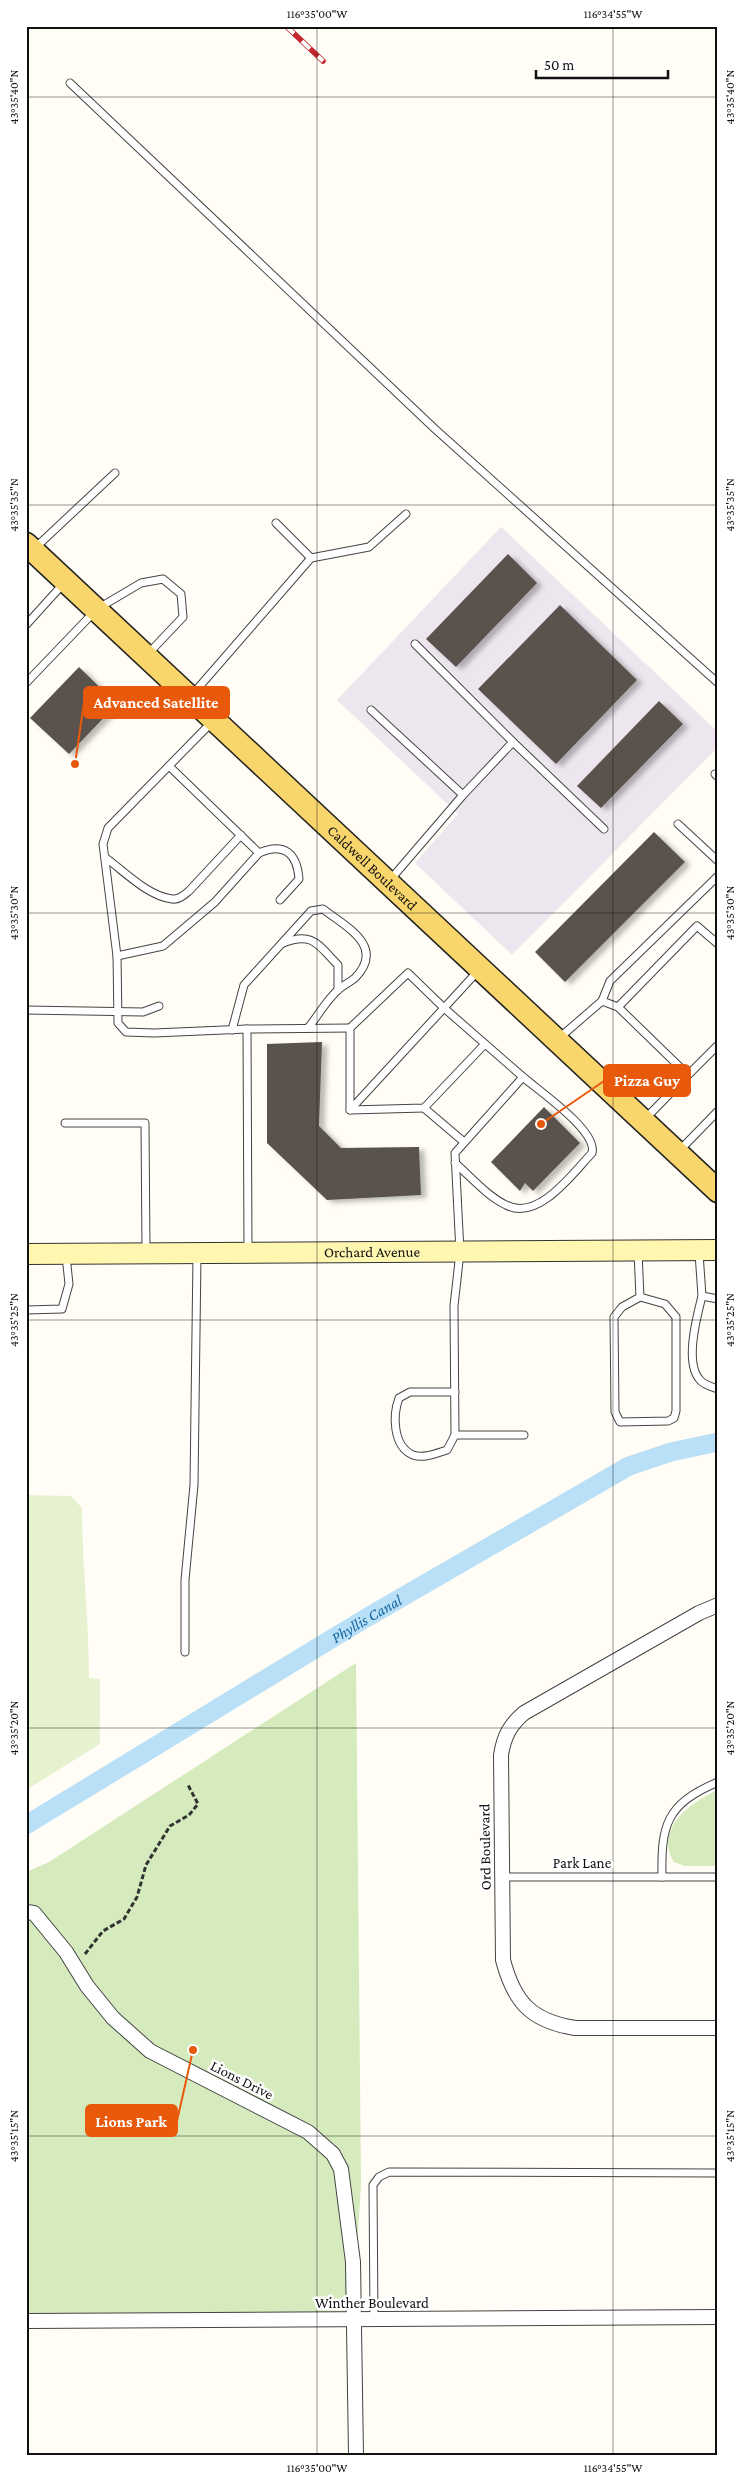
<svg xmlns="http://www.w3.org/2000/svg" width="744" height="2481" viewBox="0 0 744 2481" font-family="'Crimson Pro',serif">
<style>
.industrial{fill:#eee6ef}
.green{fill:#d5ebbd}
.pitch{fill:#e6f2cf}
.lines{fill:none;stroke-linecap:round;stroke-linejoin:round}
.canal{stroke:#b9e0f7;stroke-width:19}
.building{fill:#5a524d;filter:url(#shadow)}
.lane-casing{stroke:#444;stroke-width:9}
.street-casing{stroke:#444;stroke-width:16}
.secondary-casing{stroke:#333;stroke-width:22}
.primary-casing{stroke:#222;stroke-width:25}
.path{stroke:#333;stroke-width:3;stroke-dasharray:5 2.5;stroke-linecap:butt}
.lane{stroke:#fff;stroke-width:7}
.street{stroke:#fff;stroke-width:14}
.secondary{stroke:#fff6b0;stroke-width:20}
.primary{stroke:#f9d66b;stroke-width:22}
.rail-casing{stroke:#c4262e;stroke-width:5.5}
.rail{stroke:#fff;stroke-width:4;stroke-dasharray:11;stroke-linecap:butt}
.ticks{fill:none;stroke:#111;stroke-width:1;stroke-opacity:0.45}
.labels{text-anchor:middle;stroke-width:5;stroke-linejoin:round;paint-order:stroke}
.street-label{font-size:15px;fill:#111;stroke:#fff}
.water-label{font-size:16px;font-style:italic;fill:#1768a6;stroke:#fff}
.leader{fill:none;stroke:#e8590c;stroke-width:2}
.callout-dot{fill:#e8590c;stroke:#fff;stroke-width:2}
.callout{fill:#e8590c;stroke:#e8590c;stroke-width:2}
.callout-label{font-size:16px;text-anchor:middle;font-weight:bold;fill:#fff}
.neatline{fill:none;stroke:#111;stroke-width:2}
.ticks-label{font-size:12px;text-anchor:middle;fill:#111}
</style>
<defs>
<filter id="shadow"><feDropShadow dx="5.5" dy="3" stdDeviation="2.5" flood-color="#0004"/></filter>
</defs>
<rect width="100%" height="100%" fill="#fffdf5"/>
<polygon class="industrial" points="501,527 718,732 718,747 512,955 415,863 458,814 337,700"/>
<g class="green">
<polygon points="356,1663 361,2183 353,2319 26,2319 26,1872 49,1862"/>
<path d="M718,1790v76h-33l-11,-4c-21,-33 17,-60 44,-72z"/>
</g>
<path class="pitch" d="M26,1495l45,1 11,12c0,57 7,113 7,170l11,1v65l-74,46z"/>
<g class="lines">
<path class="canal" id="s1" d="M26,1825l340,-207 263,-152 42,-14 47,-10"/>
</g>
<g class="building">
<polygon points="508,554 537,583 456,667 426,639"/>
<polygon points="560,605 637,680 556,764 478,689"/>
<polygon points="79,667 117,704 69,754 30,718"/>
<polygon points="659,701 683,724 601,808 577,786"/>
<polygon points="654,832 685,862 565,982 535,952"/>
<polygon points="322,1042 319,1126 341,1148 419,1147 421,1195 327,1200 267,1143 267,1044"/>
<polygon points="544,1107 580,1143 533,1191 525,1183 520,1191 491,1162"/>
</g>
<g class="lines">
<g class="lane-casing">
<g id="lane">
<polyline points="70,83 435,429 718,683"/>
<polyline points="276,523 311,558"/>
<polyline points="35,548 115,473"/>
<polyline points="26,625 64,583"/>
<polyline points="415,644 513,742 463,795"/>
<polyline points="26,683 97,609 141,583 163,579 181,594 183,617 148,654"/>
<polyline points="192,695 311,558 369,547 406,514"/>
<polyline points="371,710 463,795 390,880"/>
<polyline points="213,721 108,828 103,844 117,956 118,1023 126,1032 154,1033 247,1029"/>
<polyline points="513,742 604,829"/>
<path d="M169,766l90,87c25,-11 38,0 40,26l-19,21"/>
<polyline points="715,774 718,777"/>
<polyline points="678,824 718,861"/>
<path d="M106,858c19,14 42,38 66,41 7,1 12,-4 17,-8l52,-56"/>
<path d="M283,943c30,-12 35,2 55,22v25"/>
<polyline points="117,956 163,946 215,902 259,853"/>
<polyline points="478,971 444,1008 523,1077 455,1153 460,1252 454,1306 455,1435 524,1435"/>
<polygon points="408,973 444,1008 350,1110 350,1028"/>
<polyline points="602,1001 610,981 718,876"/>
<polyline points="618,1007 697,926 718,944"/>
<polyline points="26,1010 143,1012 159,1006"/>
<path d="M232,1030l12,-45 67,-74 12,-2c23,18 63,37 32,69 -5,4 -11,7 -16,11 -12,10 -21,27 -31,39"/>
<polyline points="558,1039 602,1001 618,1007 688,1075 645,1119"/>
<polyline points="688,1075 718,1045"/>
<polyline points="424,1108 464,1142"/>
<polyline points="350,1110 424,1108 484,1045"/>
<polyline points="65,1123 145,1123 146,1252"/>
<polyline points="680,1150 718,1111"/>
<path d="M455,1163c16,14 32,33 51,42 32,17 67,-32 86,-52 6,-22 -53,-62 -69,-76"/>
<polyline points="248,1251 247,1029 350,1028"/>
<polyline points="638,1252 640,1297 665,1304 676,1317 676,1411 674,1418 668,1421 620,1422 615,1412 614,1317 622,1307 640,1297"/>
<polyline points="699,1253 702,1296 718,1299"/>
<path d="M702,1296c-5,20 -18,67 -2,84 4,5 12,7 18,9"/>
<polyline points="26,1310 62,1309 69,1284 66,1256"/>
<path d="M455,1392h-45l-11,6c-6,16 -7,48 14,57 11,4 24,-2 34,-5l8,-15"/>
<polyline points="185,1652 185,1580 194,1485 197,1255"/>
<polyline points="502,1877 718,1877"/>
<path d="M662,1877c-1,-52 4,-73 56,-95"/>
<polyline points="374,2319 373,2185 379,2177 389,2172 718,2173"/>
</g>
</g>
<g class="street-casing">
<g id="street">
<path d="M718,1605l-19,8 -175,100c-14,12 -20,23 -23,42l2,205c11,42 28,61 72,68h143"/>
<polyline points="26,1912 34,1913 66,1952 87,1986 113,2018 150,2051 308,2132 333,2154 341,2169 353,2262 356,2455"/>
<polyline points="26,2321 718,2317"/>
</g>
</g>
<g class="secondary-casing">
<g id="secondary">
<path id="s2" d="M26,1254l692,-4"/>
</g>
</g>
<g class="primary-casing">
<g id="primary">
<path id="s3" d="M26,544l692,647"/>
</g>
</g>
<polyline class="path" points="85,1954 103,1931 124,1919 137,1897 146,1865 170,1826 189,1815 198,1804 188,1785"/>
<use href="#lane" class="lane"/>
<use href="#street" class="street"/>
<use href="#secondary" class="secondary"/>
<use href="#primary" class="primary"/>
<g class="rail-casing">
<polyline id="rail" points="286,26 323,61"/>
</g>
<use href="#rail" class="rail"/>
</g>
<path class="ticks" d="M317,26v2429M613,26v2429M26,97h692M26,505h692M26,913h692M26,1320h692M26,1728h692M26,2136h692"/>
<g class="labels">
<g class="street-label">
<text dy="5" stroke="none"><textPath href="#s3" startOffset="474">Caldwell Boulevard</textPath></text>
<text dy="5" stroke="none"><textPath href="#s2" startOffset="346">Orchard Avenue</textPath></text>
<text transform="translate(485 1847) rotate(-91)" y="5">Ord Boulevard</text>
<text x="582" y="1868">Park Lane</text>
<text transform="translate(242 2080) rotate(27)" y="5">Lions Drive</text>
<text x="372" y="2308">Winther Boulevard</text>
</g>
<g class="water-label">
<text dy="6" stroke="none"><textPath href="#s1" startOffset="398">Phyllis Canal</textPath></text>
</g>
</g>
<path class="leader" d="M75 764L84 703M541 1124L604 1081M193 2050L177 2121"/>
<g class="callout-dot">
<circle cx="75" cy="764" r="5"/>
<circle cx="541" cy="1124" r="5"/>
<circle cx="193" cy="2050" r="5"/>
</g>
<g class="callout">
<rect x="84" y="687" width="145" height="31" rx="5"/>
<rect x="604" y="1065" width="86" height="31" rx="5"/>
<rect x="86" y="2105" width="91" height="31" rx="5"/>
</g>
<g class="callout-label">
<text x="156" y="708">Advanced Satellite</text>
<text x="647" y="1086">Pizza Guy</text>
<text x="131" y="2127">Lions Park</text>
</g>
<rect width="744" height="2481" fill="none" stroke="#ffffff" stroke-width="55"/>
<path d="M536 70v8h132v-8" fill="none" stroke="#111111" stroke-width="2.5"/>
<text x="544" y="70" font-size="15" fill="#111111" stroke="#ffffff" stroke-width="4" paint-order="stroke">50 m</text>
<rect x="28" y="28" width="688" height="2426" class="neatline"/>
<g class="ticks-label">
<text x="317" y="18">116°35'00"W</text>
<text x="613" y="18">116°34'55"W</text>
<text transform="translate(14 97) rotate(-90)" y="4">43°35'40"N</text>
<text transform="translate(730 97) rotate(-90)" y="4">43°35'40"N</text>
<text transform="translate(14 505) rotate(-90)" y="4">43°35'35"N</text>
<text transform="translate(730 505) rotate(-90)" y="4">43°35'35"N</text>
<text transform="translate(14 913) rotate(-90)" y="4">43°35'30"N</text>
<text transform="translate(730 913) rotate(-90)" y="4">43°35'30"N</text>
<text transform="translate(14 1320) rotate(-90)" y="4">43°35'25"N</text>
<text transform="translate(730 1320) rotate(-90)" y="4">43°35'25"N</text>
<text transform="translate(14 1728) rotate(-90)" y="4">43°35'20"N</text>
<text transform="translate(730 1728) rotate(-90)" y="4">43°35'20"N</text>
<text transform="translate(14 2136) rotate(-90)" y="4">43°35'15"N</text>
<text transform="translate(730 2136) rotate(-90)" y="4">43°35'15"N</text>
<text x="317" y="2472">116°35'00"W</text>
<text x="613" y="2472">116°34'55"W</text>
</g>
</svg>
